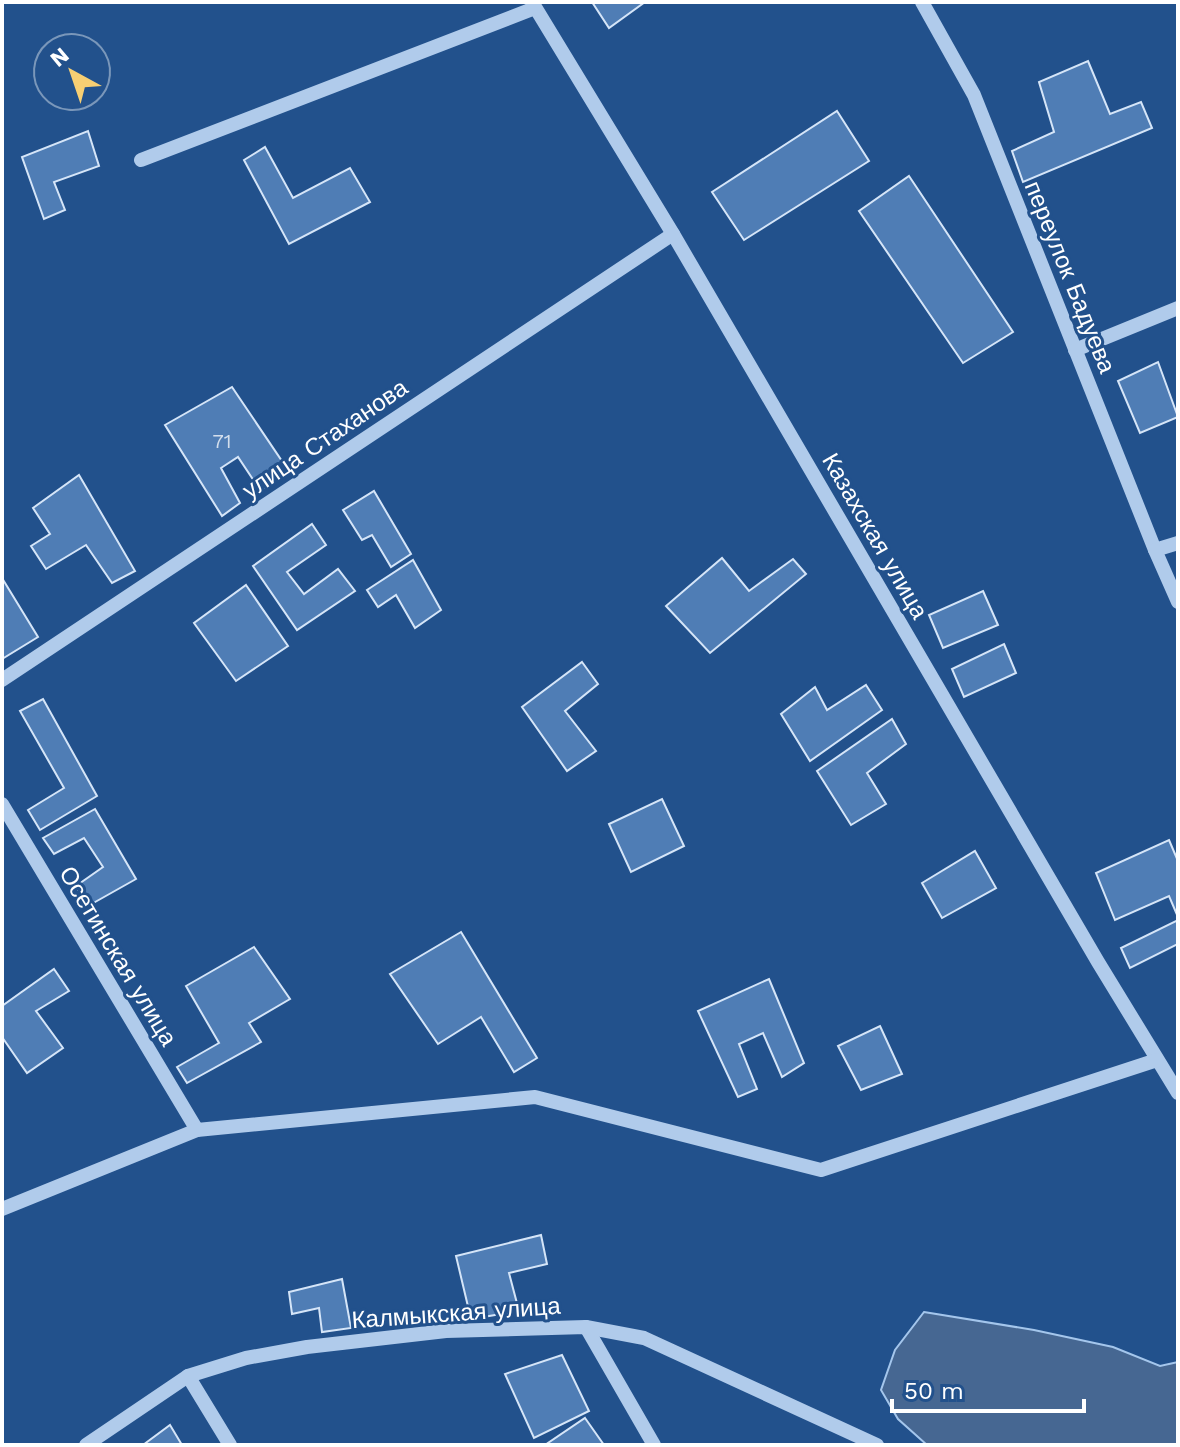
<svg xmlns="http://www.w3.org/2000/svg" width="1180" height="1447" viewBox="0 0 1180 1447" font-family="'Work Sans',sans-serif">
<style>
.water{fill:#466792;stroke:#a4c6ec;stroke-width:2}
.building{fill:#4f7db5;stroke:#d5e5f8;stroke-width:2}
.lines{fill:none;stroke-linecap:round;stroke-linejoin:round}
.minor{stroke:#b0cbeb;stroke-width:14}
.labels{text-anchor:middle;stroke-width:6;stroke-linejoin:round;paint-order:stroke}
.number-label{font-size:20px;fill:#d3deec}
.street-label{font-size:24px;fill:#fff;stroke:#22518c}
</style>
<rect width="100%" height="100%" fill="#22518c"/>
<polygon class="water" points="924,1312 1034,1330 1113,1347 1160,1366 1178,1362 1178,1445 927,1445 898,1419 881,1390 895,1350"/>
<g class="building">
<polygon points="592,2 645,2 609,28"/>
<polygon points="1088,61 1110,114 1141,102 1152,128 1023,182 1012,151 1054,132 1039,82"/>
<polygon points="837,111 869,161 744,240 712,192"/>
<polygon points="88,131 99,166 54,182 65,210 44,219 22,157"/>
<polygon points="265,147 293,198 350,168 370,202 289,244 244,160"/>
<polygon points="909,176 1013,332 963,363 859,211"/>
<polygon points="1158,362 1178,417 1140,433 1118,381"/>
<polygon points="232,387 290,473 260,490 238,457 221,468 240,503 222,516 165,425"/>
<polygon points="79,475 135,571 112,583 86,545 46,569 31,546 50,534 33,508"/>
<polygon points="374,491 411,554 391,567 372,535 362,540 343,510"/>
<polygon points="312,524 326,545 287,572 304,594 338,569 355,591 297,630 253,566"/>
<polygon points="722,558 749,591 793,559 806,574 710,653 666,606"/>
<polygon points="413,560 441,610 415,628 396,595 378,607 367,590"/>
<polygon points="2,578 38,637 2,659"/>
<polygon points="246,585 288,646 236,681 194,623"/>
<polygon points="983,591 998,625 943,648 929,615"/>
<polygon points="1004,644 1016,673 964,697 952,669"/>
<polygon points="582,662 598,684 565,711 596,751 567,771 522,707"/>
<polygon points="866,685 882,710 810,761 781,714 815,687 827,710"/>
<polygon points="43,699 97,796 40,830 28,810 64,788 20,711"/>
<polygon points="892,719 906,744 867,773 886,804 851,825 817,771"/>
<polygon points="662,799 684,846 631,872 609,824"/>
<polygon points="95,809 136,879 88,906 76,886 103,867 84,838 54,854 43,838"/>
<polygon points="1169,840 1178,861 1178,917 1169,896 1115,920 1096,873"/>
<polygon points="975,851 996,888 942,918 922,883"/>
<polygon points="1178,920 1178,944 1130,968 1121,948"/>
<polygon points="461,932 537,1058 514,1072 481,1017 438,1044 390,974"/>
<polygon points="254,947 290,999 249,1023 261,1042 187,1083 177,1067 219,1043 186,986"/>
<polygon points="54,969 69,991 36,1011 63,1048 27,1073 2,1037 2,1006"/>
<polygon points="769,979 804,1063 782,1077 763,1033 739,1044 757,1089 738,1097 698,1011"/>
<polygon points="880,1026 902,1074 861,1090 838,1046"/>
<polygon points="541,1235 547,1264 509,1273 519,1311 471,1319 456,1256"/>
<polygon points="342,1279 351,1328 322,1332 319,1308 292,1314 289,1292"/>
<polygon points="562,1355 589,1411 534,1438 505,1374"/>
<polygon points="585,1418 604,1445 545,1445"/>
<polygon points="170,1425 182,1445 143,1445"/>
</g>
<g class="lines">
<g class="minor">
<polyline points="532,2 673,234 1098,962 1178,1093"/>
<polyline points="922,2 974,95 1155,550 1178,543"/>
<polyline points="141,160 535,8"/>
<polyline points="1075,350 1178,308"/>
<polyline points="1155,550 1178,602"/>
<polyline points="2,680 673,234"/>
<polyline points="2,804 197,1130"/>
<polyline points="2,1209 197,1130 535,1097 821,1170 1157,1060"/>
<polyline points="586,1327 654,1445"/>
<polyline points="188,1376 230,1445"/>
<polyline points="86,1445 188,1376 246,1358 307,1347 446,1331 586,1327 644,1338 877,1445"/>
</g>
</g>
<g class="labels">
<g class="number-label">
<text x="222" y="448">71</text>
</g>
<g class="street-label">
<text transform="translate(1070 277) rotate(68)" y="8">переулок Бадуева</text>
<text transform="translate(325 439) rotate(-34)" y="8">улица Стаханова</text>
<text transform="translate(875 536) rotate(60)" y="8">Казахская улица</text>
<text transform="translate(118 956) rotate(59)" y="8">Осетинская улица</text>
<text transform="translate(456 1313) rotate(-4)" y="8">Калмыкская улица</text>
</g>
</g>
<rect width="1180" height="1447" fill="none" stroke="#ffffff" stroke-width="8"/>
<g transform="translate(72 72) rotate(320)"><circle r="38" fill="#22518c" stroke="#7a97ba" stroke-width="2"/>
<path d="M0-6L14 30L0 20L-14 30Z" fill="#f7cf73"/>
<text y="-12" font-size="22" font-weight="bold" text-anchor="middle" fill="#ffffff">N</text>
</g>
<path d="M892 1399v12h192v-12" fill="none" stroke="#ffffff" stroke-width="4"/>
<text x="904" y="1399" font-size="24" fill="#ffffff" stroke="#22518c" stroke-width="6" paint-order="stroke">50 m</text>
</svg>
